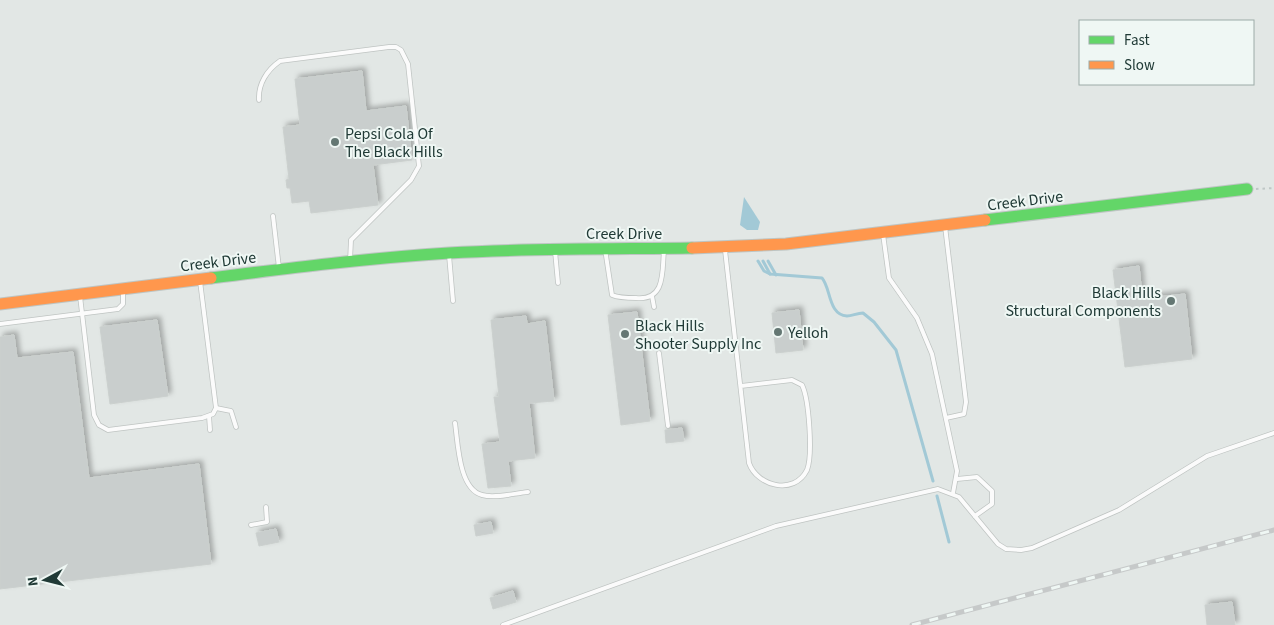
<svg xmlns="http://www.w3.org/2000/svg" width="1274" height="625" viewBox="0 0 1274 625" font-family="'Source Sans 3',sans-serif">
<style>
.water{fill:#a2c9d6}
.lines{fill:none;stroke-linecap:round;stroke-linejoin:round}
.stream{stroke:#a2c9d6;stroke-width:3}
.building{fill:#c9cecd;stroke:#cbd0ce;filter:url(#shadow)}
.lane-casing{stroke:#bfc4c2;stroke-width:5.5}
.fast-casing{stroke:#bec5c3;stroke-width:13}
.slow-casing{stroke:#bec5c3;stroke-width:13}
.path{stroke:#bfc7c6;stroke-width:2;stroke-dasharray:2.5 4;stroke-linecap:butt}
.lane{stroke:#fbfbfb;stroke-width:4}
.fast{stroke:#63d668;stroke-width:11}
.slow{stroke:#ff974d;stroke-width:11}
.rail-casing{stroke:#c6c9c9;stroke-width:5}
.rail{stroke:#eff7f4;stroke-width:3;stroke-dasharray:9;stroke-linecap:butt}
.poi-dot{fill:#647773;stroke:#eff7f4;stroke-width:2}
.labels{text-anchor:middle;stroke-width:4;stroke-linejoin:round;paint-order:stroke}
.poi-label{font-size:16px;fill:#203a36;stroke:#eff7f4;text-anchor:start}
.street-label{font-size:16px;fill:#203a36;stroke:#eff7f4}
</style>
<defs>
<filter id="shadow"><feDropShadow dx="3.5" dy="-3.5" stdDeviation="2.5" flood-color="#0004"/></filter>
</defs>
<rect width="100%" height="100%" fill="#e2e7e5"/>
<polygon class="water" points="744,197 760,222 758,230 747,230 740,225"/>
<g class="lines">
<g class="stream">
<path d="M758,261l6,10 6,3 52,4c9,10 6,37 25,38 5,0 10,-3 16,-3l11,9 22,28 37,131"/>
<polyline points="763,261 770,274"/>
<polyline points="768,261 776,275"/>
<polyline points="937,496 949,542"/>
</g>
</g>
<g class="building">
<polygon points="362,71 366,111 406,106 412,160 373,165 378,205 311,213 309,201 292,203 290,188 287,188 286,180 289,179 283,127 300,125 295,79"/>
<polygon points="1139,266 1142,295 1147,295 1147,298 1185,294 1192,359 1125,367 1113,270"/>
<polygon points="799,310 803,350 776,353 772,313"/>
<polygon points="637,312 650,421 621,425 608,315"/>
<polygon points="526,316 527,324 545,321 554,401 529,403 535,458 508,461 511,486 488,488 482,444 500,442 494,397 499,397 491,320"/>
<polygon points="157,320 168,396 110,404 100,327"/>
<polygon points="14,335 17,358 73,352 89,478 199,464 211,564 0,589 0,337"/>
<polygon points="682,428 684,441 666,443 665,430"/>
<polygon points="491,522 493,533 476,536 474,525"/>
<polygon points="276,529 279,542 259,546 256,533"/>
<polygon points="513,591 516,602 493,609 490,598"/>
<polygon points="1232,602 1235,625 1207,625 1205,605"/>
</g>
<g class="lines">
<g class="lane-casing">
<g id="lane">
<path d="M259,100c-1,-16 8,-30 21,-39l109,-14h7l5,3 7,14 11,102 -8,14 -60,60 -1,21"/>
<polyline points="273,216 279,268"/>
<polyline points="945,226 966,402 964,414 946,418"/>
<polyline points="883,234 889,278 917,318 932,354 957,471 953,493"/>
<path d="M605,249l7,46c7,3 16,3 24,3 30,3 26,-27 28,-48"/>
<path d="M725,250l24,213c8,23 45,33 58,7 6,-15 2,-71 -5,-85l-10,-5 -51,6"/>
<polyline points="555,251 558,283"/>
<polyline points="449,255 453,301"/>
<polyline points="80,296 94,415 99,425 108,430 202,418 213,414 216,408 200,281"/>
<polyline points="652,296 654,307"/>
<polyline points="0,324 118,309 123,304 123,291"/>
<polyline points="659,353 668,426"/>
<polyline points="216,408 231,411 236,427"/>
<polyline points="209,416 210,430"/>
<path d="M455,423c3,21 4,66 27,72 13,4 33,-2 46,-3"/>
<polyline points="957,479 977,477 992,491 992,504 975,516"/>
<polyline points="251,525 267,522 266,507"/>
<polyline points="503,625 776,526 938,489 959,497 998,544 1006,549 1021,550 1032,548 1119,510 1207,456 1274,433"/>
</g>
</g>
<g class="fast-casing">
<g id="fast">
<polyline points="985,220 1247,189"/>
<path d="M211,278c79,-10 158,-20 238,-25 81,-5 162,-4 243,-5"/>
</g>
</g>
<g class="slow-casing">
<g id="slow">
<polyline points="692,248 786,244 985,220"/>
<polyline points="0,304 211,278"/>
</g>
</g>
<polyline class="path" points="1256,189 1274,188"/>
<use href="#lane" class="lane"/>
<use href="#fast" class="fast"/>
<use href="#slow" class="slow"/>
<g class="rail-casing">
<polyline id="rail" points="912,625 1274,530"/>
</g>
<use href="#rail" class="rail"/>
</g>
<g class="poi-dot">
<circle cx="335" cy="142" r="5"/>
<circle cx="1171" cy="301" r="5"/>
<circle cx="778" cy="332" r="5"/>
<circle cx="625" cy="334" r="5"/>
</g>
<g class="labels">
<g class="poi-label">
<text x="345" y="139">Pepsi Cola Of<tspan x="345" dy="18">The Black Hills</tspan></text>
<text x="1161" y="298" text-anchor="end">Black Hills<tspan x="1161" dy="18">Structural Components</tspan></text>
<text x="635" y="331">Black Hills<tspan x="635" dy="18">Shooter Supply Inc</tspan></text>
<text x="788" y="338">Yelloh</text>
</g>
<g class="street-label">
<text transform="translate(1025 200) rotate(-7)" y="6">Creek Drive</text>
<text x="624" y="239">Creek Drive</text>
<text transform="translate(218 261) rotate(-7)" y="6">Creek Drive</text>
</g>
</g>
<rect x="1079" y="20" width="175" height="65" fill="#eff7f4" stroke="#9caba8"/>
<rect x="1089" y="36" width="25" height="8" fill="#63d668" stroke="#9caba8"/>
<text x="1124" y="45" font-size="15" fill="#203a36">Fast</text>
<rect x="1089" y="61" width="25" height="8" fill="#ff974d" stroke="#9caba8"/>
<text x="1124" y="70" font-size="15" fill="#203a36">Slow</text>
<g transform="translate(45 580) rotate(263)" stroke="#eff7f4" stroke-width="4" paint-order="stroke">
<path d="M0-4L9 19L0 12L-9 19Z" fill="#203a36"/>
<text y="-8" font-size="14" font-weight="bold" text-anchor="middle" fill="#203a36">N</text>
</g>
</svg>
